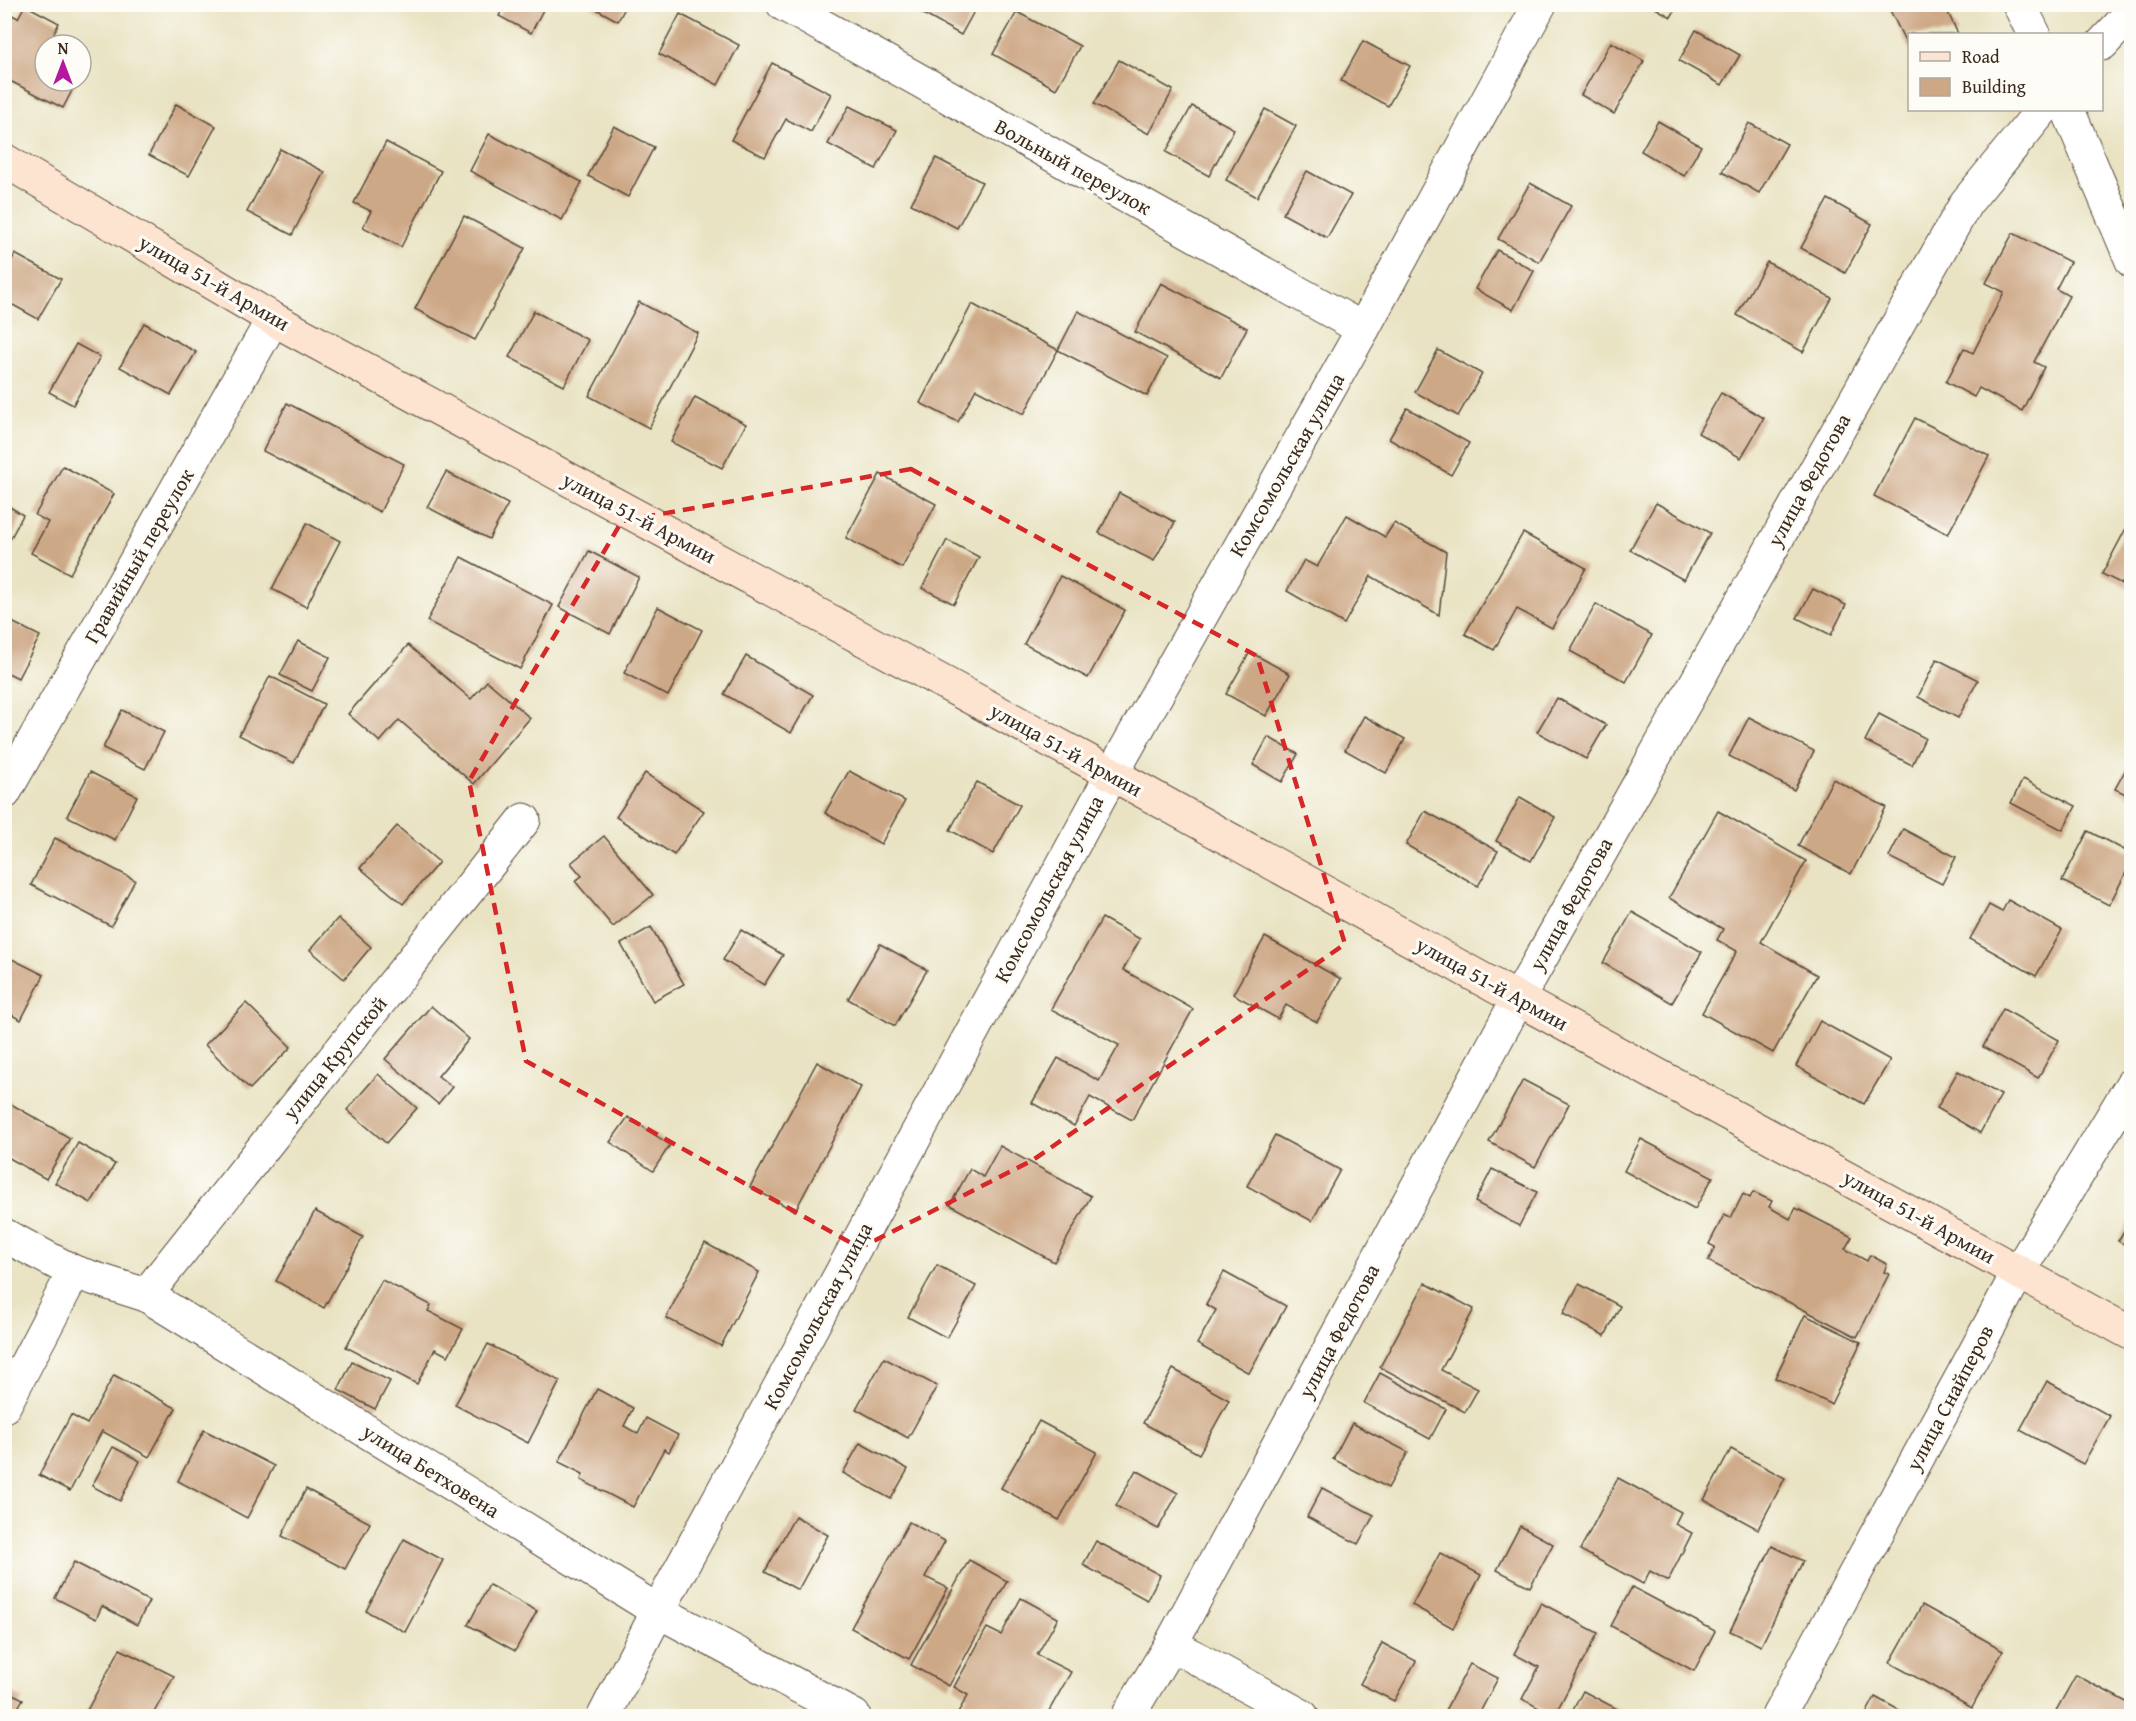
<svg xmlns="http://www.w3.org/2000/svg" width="2136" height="1721" viewBox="0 0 2136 1721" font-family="'Gentium Book Plus',serif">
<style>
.building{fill:#cda886}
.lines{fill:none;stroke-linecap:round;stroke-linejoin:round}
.minor-casing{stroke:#554637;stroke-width:35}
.tertiary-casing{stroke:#554637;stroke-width:35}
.secondary-casing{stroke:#554637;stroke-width:35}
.minor{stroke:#fff;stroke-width:33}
.tertiary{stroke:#fff;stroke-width:33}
.secondary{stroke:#fde4d1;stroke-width:33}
.marked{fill:none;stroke:#d62828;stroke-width:4.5;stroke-dasharray:12 8;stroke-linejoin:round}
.labels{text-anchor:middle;stroke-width:6;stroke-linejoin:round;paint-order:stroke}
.street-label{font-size:21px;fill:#3b2a1e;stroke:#fdfcf7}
</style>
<rect width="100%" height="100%" fill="#fdfcf7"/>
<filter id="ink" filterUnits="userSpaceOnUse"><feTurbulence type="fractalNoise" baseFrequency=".0167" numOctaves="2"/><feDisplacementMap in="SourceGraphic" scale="12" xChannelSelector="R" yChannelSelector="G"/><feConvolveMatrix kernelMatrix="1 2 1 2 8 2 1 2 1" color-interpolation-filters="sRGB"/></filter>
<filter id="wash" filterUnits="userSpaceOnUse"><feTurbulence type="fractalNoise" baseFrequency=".008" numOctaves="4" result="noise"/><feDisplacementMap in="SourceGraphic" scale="24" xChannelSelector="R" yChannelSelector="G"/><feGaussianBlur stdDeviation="1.35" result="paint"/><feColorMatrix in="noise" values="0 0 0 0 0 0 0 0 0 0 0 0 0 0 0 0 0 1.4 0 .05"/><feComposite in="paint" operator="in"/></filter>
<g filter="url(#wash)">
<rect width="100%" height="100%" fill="#e9e3c3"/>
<g id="blocks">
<g class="building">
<polygon points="505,4 546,4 531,33 499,16"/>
<polygon points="587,4 627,4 618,21"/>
<polygon points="905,4 978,4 961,35"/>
<polygon points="1648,4 1679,4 1671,17"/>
<polygon points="1887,4 1944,4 1958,34 1910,34 1910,51"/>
<polygon points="25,5 59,23 48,45 45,45 43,54 45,55 45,81 77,81 63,108 4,78 4,14 6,12 18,18"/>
<polygon points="1017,12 1080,46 1056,89 993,54"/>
<polygon points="680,14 739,45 718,85 659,54"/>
<polygon points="1696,30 1740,55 1722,85 1679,61"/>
<polygon points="1363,41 1410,66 1388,106 1341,81"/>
<polygon points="1611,42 1644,61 1614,114 1581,95"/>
<polygon points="1119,60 1173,90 1149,134 1094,104"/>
<polygon points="772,63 831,94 811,132 786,119 765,157 731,140"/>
<polygon points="176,104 216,126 189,176 149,155"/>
<polygon points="849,106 897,130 876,169 828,144"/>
<polygon points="1192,106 1234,129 1209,176 1166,152"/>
<polygon points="1265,109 1296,126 1257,197 1226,180"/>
<polygon points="1658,121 1701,146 1684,176 1641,151"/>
<polygon points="1749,123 1787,144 1759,193 1722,172"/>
<polygon points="614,126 654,147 628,197 588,176"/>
<polygon points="489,134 582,182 562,220 470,171"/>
<polygon points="386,142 441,171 401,247 363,227 371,211 354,203"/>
<polygon points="280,149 325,172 292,235 247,212"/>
<polygon points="936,158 982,182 957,228 911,204"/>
<polygon points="1307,171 1351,195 1327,238 1283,214"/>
<polygon points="1530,183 1571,206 1539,262 1498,239"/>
<polygon points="1828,199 1872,224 1845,273 1801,248"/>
<polygon points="464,216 525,248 475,340 415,309"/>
<polygon points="2013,233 2070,262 2056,289 2069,296 2034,362 2044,367 2022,411 1979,388 1974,397 1946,382 1964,348 1973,353 2004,292 1986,283"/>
<polygon points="1497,250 1534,271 1513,310 1475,289"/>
<polygon points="15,254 61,279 38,319 4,300 4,273"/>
<polygon points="1767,262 1832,298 1803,352 1737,315"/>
<polygon points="1161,283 1247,328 1221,378 1135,332"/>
<polygon points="639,302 698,333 649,428 589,396"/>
<polygon points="972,304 1058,350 1078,311 1167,358 1147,396 1058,350 1024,414 976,389 958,422 920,403"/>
<polygon points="534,311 588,340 564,386 509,357"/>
<polygon points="144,323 196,352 171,395 120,367"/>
<polygon points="76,344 100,357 73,405 49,392"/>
<polygon points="1438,350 1482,374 1458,416 1415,392"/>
<polygon points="1721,393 1764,418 1741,458 1698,433"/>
<polygon points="695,397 746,424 722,468 671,442"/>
<polygon points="287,403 404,464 380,512 263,451"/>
<polygon points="1407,408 1469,443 1451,475 1389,439"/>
<polygon points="1915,418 1989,456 1948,534 1874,496"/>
<polygon points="63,466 114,494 70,574 31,553 48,522 35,515"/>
<polygon points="446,472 508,504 489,539 427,507"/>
<polygon points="880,474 936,504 902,568 846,538"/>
<polygon points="1119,493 1175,522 1154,561 1099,533"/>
<polygon points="1656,503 1710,533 1684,580 1630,550"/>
<polygon points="5,504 23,515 7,545 5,544"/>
<polygon points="1347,515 1385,537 1394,523 1446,552 1439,615 1371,576 1344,624 1287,591 1304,560 1317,567"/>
<polygon points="2132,517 2132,589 2102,574"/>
<polygon points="307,523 340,541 306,607 272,589"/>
<polygon points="1523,533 1586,568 1552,628 1517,609 1494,650 1465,634"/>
<polygon points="947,540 979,557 954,604 922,588"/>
<polygon points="589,551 639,577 610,634 559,607"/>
<polygon points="461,557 553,605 520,669 427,621"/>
<polygon points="1060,576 1125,610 1088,678 1024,644"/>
<polygon points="1813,589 1846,605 1831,635 1797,618"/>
<polygon points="1596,604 1652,635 1626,682 1570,651"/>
<polygon points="658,607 702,630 668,696 624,673"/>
<polygon points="4,618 40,636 18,678 4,671"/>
<polygon points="298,641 330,657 312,691 280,675"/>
<polygon points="408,645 471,699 487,681 530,718 474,784 399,720 380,742 348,714"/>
<polygon points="1250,652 1290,674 1266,716 1226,694"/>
<polygon points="746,656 813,695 791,733 724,694"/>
<polygon points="1937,659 1978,680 1958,718 1918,697"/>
<polygon points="270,676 324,704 294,763 239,735"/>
<polygon points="1557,698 1606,725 1586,759 1537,732"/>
<polygon points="122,710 164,732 145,769 103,748"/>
<polygon points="1879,714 1925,738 1912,765 1865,741"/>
<polygon points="1364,716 1405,739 1386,773 1345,750"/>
<polygon points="1749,717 1814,751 1794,790 1729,756"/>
<polygon points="1268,737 1298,754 1282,782 1253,765"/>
<polygon points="2132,758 2132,797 2115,789"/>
<polygon points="849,771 905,801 881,844 825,813"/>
<polygon points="90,772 137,796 115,840 67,816"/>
<polygon points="645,773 704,811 674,855 616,817"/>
<polygon points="1833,779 1886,807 1851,874 1798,846"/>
<polygon points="2023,779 2076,806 2063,830 2011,803"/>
<polygon points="977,782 1020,805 993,854 950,830"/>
<polygon points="1520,797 1555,817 1531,861 1496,841"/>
<polygon points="1425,811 1498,851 1478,886 1406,845"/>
<polygon points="1718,811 1806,861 1761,942 1817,975 1773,1053 1702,1013 1737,951 1717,940 1723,929 1669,898"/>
<polygon points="397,826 439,862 403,904 360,868"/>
<polygon points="1903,829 1956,857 1942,884 1889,857"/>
<polygon points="2088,831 2132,854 2132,861 2109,905 2062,881"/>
<polygon points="604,836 653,895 613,927 575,881 582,876 571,863"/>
<polygon points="55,838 135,880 111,926 31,885"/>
<polygon points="2008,900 2062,930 2036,976 1970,939 1989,905 2002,912"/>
<polygon points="1632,912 1702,952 1672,1003 1603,963"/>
<polygon points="338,918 371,947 344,979 310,950"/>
<polygon points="1102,918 1140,939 1123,970 1193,1009 1132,1120 1090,1097 1074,1126 1032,1103 1058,1058 1099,1081 1119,1045 1051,1009"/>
<polygon points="651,927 684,984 653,1001 621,944"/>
<polygon points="741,930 783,955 764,985 723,960"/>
<polygon points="1265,937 1341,979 1317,1022 1286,1005 1278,1019 1233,994"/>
<polygon points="880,944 927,970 895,1026 848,999"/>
<polygon points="4,955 44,975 21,1020 4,1011"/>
<polygon points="246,1003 291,1047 250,1089 205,1045"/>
<polygon points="431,1006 469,1039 438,1076 452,1087 438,1104 385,1059"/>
<polygon points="2003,1009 2059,1040 2038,1078 1983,1047"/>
<polygon points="1820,1021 1890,1060 1864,1104 1796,1066"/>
<polygon points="817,1062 861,1087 795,1211 750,1187"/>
<polygon points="1958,1071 2001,1095 1980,1133 1937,1108"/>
<polygon points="378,1074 417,1108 386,1143 347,1110"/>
<polygon points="1523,1080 1569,1104 1535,1167 1489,1142"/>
<polygon points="4,1100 70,1138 46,1179 4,1155"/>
<polygon points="628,1117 670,1145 653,1171 610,1142"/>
<polygon points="1275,1135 1340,1170 1312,1221 1247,1186"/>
<polygon points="1641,1139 1713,1177 1695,1209 1624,1171"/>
<polygon points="78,1143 115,1164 91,1203 55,1183"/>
<polygon points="1000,1146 1091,1196 1054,1262 950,1205 970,1169 983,1177"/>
<polygon points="1492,1169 1537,1192 1519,1226 1475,1202"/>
<polygon points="1753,1192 1772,1201 1769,1207 1790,1219 1796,1208 1852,1237 1845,1249 1867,1261 1870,1255 1887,1264 1884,1272 1889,1274 1857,1337 1708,1261 1715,1247 1709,1244 1724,1215 1731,1218 1743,1194 1750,1198"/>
<polygon points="315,1211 363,1237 324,1308 276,1281"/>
<polygon points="2132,1217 2132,1248 2118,1241"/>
<polygon points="705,1243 759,1272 721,1346 666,1318"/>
<polygon points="937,1265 976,1286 947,1338 908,1317"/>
<polygon points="1224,1272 1286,1306 1249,1373 1197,1344 1216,1310 1206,1304"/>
<polygon points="382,1280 431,1305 428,1311 463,1329 448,1356 435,1349 417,1384 346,1347"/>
<polygon points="1425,1283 1474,1309 1441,1370 1478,1389 1465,1412 1380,1367"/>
<polygon points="1579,1284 1620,1306 1605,1336 1563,1314"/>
<polygon points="1805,1315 1861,1342 1831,1404 1775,1378"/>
<polygon points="488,1344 560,1381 528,1443 455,1405"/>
<polygon points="884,1358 937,1386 908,1438 856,1409"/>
<polygon points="352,1362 390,1381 375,1409 338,1390"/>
<polygon points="1173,1369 1229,1400 1199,1454 1143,1423"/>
<polygon points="1380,1373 1446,1409 1430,1439 1364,1403"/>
<polygon points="114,1375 176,1408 149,1457 102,1431 70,1491 39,1475 71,1415 87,1424"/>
<polygon points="2047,1381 2110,1416 2083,1464 2020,1430"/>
<polygon points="597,1389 633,1408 624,1426 638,1434 646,1418 678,1435 669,1452 664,1449 633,1507 581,1480 583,1474 559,1462"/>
<polygon points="1039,1421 1097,1452 1059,1520 1001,1488"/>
<polygon points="1352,1423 1408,1452 1388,1488 1333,1459"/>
<polygon points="204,1430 274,1466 247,1518 178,1481"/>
<polygon points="860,1443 908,1469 891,1499 843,1473"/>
<polygon points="113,1447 140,1461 120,1501 92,1486"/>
<polygon points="1731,1449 1785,1478 1758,1529 1704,1500"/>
<polygon points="1136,1470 1178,1493 1158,1529 1116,1506"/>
<polygon points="1618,1478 1681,1512 1675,1524 1692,1533 1668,1581 1650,1571 1643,1584 1580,1550"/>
<polygon points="1322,1488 1374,1515 1358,1544 1307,1517"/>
<polygon points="306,1489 370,1523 345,1569 282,1536"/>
<polygon points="795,1516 828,1535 798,1590 765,1572"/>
<polygon points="909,1522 945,1541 925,1577 948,1588 909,1659 851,1628"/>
<polygon points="1520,1526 1553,1544 1530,1587 1497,1570"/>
<polygon points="404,1539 443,1560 405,1632 366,1611"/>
<polygon points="1096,1541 1160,1575 1147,1600 1083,1565"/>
<polygon points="1772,1546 1803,1561 1761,1646 1730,1631"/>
<polygon points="1440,1553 1481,1575 1453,1628 1412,1605"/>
<polygon points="969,1560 1007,1581 949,1686 911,1665"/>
<polygon points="74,1562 149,1601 137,1625 102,1606 96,1619 55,1598"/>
<polygon points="489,1585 537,1611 515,1651 468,1625"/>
<polygon points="1632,1587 1715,1631 1694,1671 1611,1626"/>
<polygon points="1021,1598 1058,1618 1037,1655 1071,1672 1046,1716 1011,1716 1005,1713 1003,1716 956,1716 968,1695 954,1687 987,1628 1001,1635"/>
<polygon points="1541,1603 1598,1633 1554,1716 1522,1699 1539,1667 1514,1654"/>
<polygon points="1922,1605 2003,1650 1972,1708 1890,1663"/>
<polygon points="1382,1643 1416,1661 1394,1701 1360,1684"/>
<polygon points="120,1649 174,1676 152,1716 84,1716"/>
<polygon points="1470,1664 1498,1678 1478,1716 1442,1716"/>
<polygon points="2076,1675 2132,1705 2132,1716 2053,1716"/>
<polygon points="7,1691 23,1699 19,1706 22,1708 17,1716 4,1716 4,1696"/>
<polygon points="1583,1691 1621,1711 1618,1716 1570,1716"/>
<polygon points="1875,1697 1910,1716 1865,1716"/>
</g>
</g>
</g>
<g filter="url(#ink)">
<use href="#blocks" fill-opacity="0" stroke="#554637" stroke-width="1.5"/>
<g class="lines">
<g class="minor-casing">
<g id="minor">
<polyline points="783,4 1363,329"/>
<polyline points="2019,4 2034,34"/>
<polyline points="4,793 273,319"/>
<polyline points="4,1235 74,1272 146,1295 658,1611 854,1716"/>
<polyline points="146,1295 524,820"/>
<polyline points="4,1406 74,1272"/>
<polyline points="1171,1644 1302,1716"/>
<polyline points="604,1716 658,1611 1112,774 1363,329 1540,4"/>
<polyline points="1128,1716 1171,1644 1518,999 1966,203 2042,110"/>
<polyline points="1778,1716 2019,1271"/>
</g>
</g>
<g class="tertiary-casing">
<g id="tertiary">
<polyline points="2102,44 2132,12"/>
<polyline points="2068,110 2132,261"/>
<polyline points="2019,1271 2132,1084"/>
</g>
</g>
<g class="secondary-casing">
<polyline id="secondary" points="4,160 273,319 1112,774 1518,999 2132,1334"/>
</g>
<use href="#minor" class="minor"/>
<use href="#tertiary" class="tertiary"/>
<use href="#secondary" class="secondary"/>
</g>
</g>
<path class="marked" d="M911,469l346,187 88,288 -312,216 -173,88 -334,-187 -57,-280 153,-260z"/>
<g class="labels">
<g class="street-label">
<text transform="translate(1073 167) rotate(29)" y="7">Вольный переулок</text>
<text transform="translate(214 283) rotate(30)" y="7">улица 51-й Армии</text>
<text transform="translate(1287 465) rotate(-60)" y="7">Комсомольская улица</text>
<text transform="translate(1809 480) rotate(-61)" y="7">улица Федотова</text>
<text transform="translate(639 518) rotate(28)" y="7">улица 51-й Армии</text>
<text transform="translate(139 556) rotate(-60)" y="7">Гравийный переулок</text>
<text transform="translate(1066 750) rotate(29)" y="7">улица 51-й Армии</text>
<text transform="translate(1049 889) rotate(-62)" y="7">Комсомольская улица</text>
<text transform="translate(1571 904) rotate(-61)" y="7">улица Федотова</text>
<text transform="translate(1492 984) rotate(29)" y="7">улица 51-й Армии</text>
<text transform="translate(335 1058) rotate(-51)" y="7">улица Крупской</text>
<text transform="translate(1919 1217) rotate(29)" y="7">улица 51-й Армии</text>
<text transform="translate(818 1316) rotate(-62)" y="7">Комсомольская улица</text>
<text transform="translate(1339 1331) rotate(-62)" y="7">улица Федотова</text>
<text transform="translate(1950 1398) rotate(-62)" y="7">улица Снайперов</text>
<text transform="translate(431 1471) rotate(32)" y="7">улица Бетховена</text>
</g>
</g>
<rect width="2136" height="1721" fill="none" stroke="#fdfcf7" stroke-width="24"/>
<rect x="1908" y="33" width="195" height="78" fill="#fdfcf7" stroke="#afa8a0" stroke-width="1.5"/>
<rect x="1920" y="52" width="30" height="9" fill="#fde4d1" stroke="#afa8a0" stroke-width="1.5"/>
<text x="1962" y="63" font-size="18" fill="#3b2a1e">Road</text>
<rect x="1920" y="78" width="30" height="18" fill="#cda886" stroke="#afa8a0" stroke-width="1.5"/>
<text x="1962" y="93" font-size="18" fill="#3b2a1e">Building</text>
<g transform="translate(63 63)"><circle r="28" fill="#fdfcf7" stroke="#afa8a0" stroke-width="1.5"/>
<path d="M0-4.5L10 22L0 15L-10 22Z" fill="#b5179e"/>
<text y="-9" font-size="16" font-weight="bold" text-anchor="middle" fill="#3b2a1e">N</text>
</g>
</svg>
